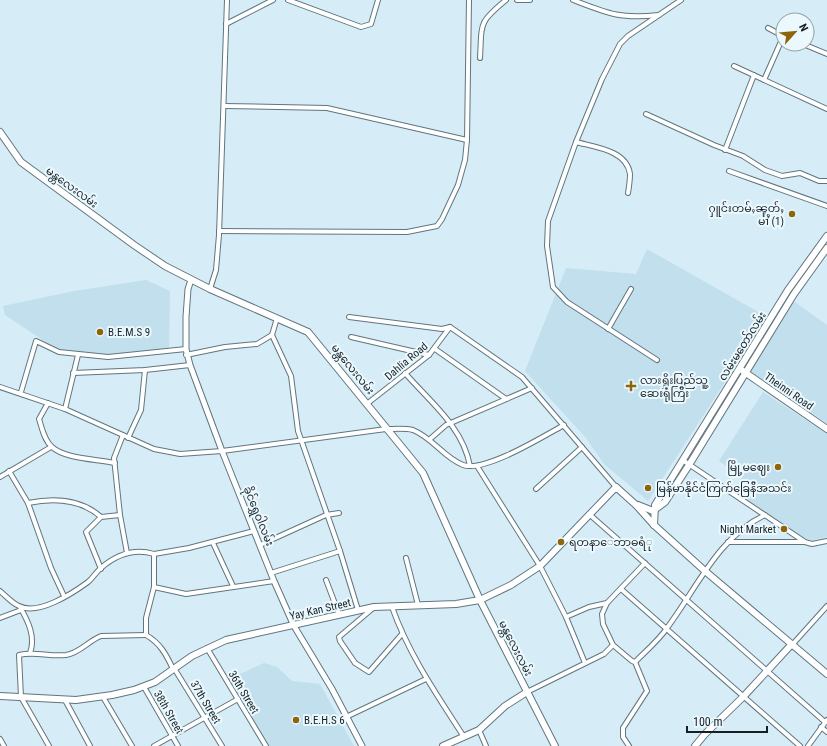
<svg xmlns="http://www.w3.org/2000/svg" width="827" height="746" viewBox="0 0 827 746" font-family="'Roboto Condensed','Noto Sans Myanmar',sans-serif">
<style>
.built{fill:#c1dfec}
.lines{fill:none;stroke-linecap:round;stroke-linejoin:round}
.minor-casing{stroke:#61757e;stroke-width:6}
.tertiary-casing{stroke:#61757e;stroke-width:7}
.secondary-casing{stroke:#61757e;stroke-width:8}
.minor{stroke:#fff;stroke-width:4}
.tertiary{stroke:#fff;stroke-width:5}
.secondary{stroke:#fff;stroke-width:6}
.poi-dot{fill:#8e650a;stroke:#ebf9ff;stroke-width:1.5}
.labels{text-anchor:middle;stroke-width:4;stroke-linejoin:round;paint-order:stroke}
.street-label{font-size:11px;fill:#171f23;stroke:#ebf9ff}
.poi-label{font-size:11px;fill:#171f23;stroke:#ebf9ff;text-anchor:start}
</style>
<rect width="100%" height="100%" fill="#d6edf7"/>
<g class="built">
<polygon points="647,249 767,317 648,501 604,464 586,438 525,371 566,268 636,274"/>
<polygon points="146,280 170,291 169,349 103,355 59,351 5,315 3,306 74,291"/>
<polygon points="792,300 827,325 827,423 750,372"/>
<polygon points="763,392 827,434 827,537 813,540 803,538 733,492 742,477 719,461"/>
<polygon points="264,663 277,667 292,681 320,684 354,746 269,746 229,679"/>
</g>
<g class="lines">
<g class="minor-casing">
<g id="minor">
<polyline points="288,0 361,27 371,24 378,0"/>
<polyline points="517,0 530,0"/>
<path d="M573,0c36,14 47,19 86,15"/>
<polyline points="226,24 273,0"/>
<polyline points="768,28 783,36"/>
<polyline points="803,44 827,54"/>
<path d="M480,58c2,-35 -2,-35 26,-58"/>
<polyline points="734,66 827,109"/>
<polyline points="764,80 783,37"/>
<polyline points="224,106 327,108 467,140"/>
<polyline points="646,114 714,145 743,156 765,170 782,176 800,173 819,181 827,181"/>
<path d="M576,142c18,5 51,8 54,32 0,5 -1,13 -2,19"/>
<polyline points="725,150 754,75"/>
<polyline points="729,171 827,206"/>
<polyline points="219,231 407,232 437,226 442,219 458,185 465,160 467,140 469,0"/>
<polyline points="210,289 216,270 219,235 227,0"/>
<polyline points="349,317 442,329 450,327 522,377 616,487"/>
<polyline points="277,318 272,335 291,376 298,431 340,551 358,610"/>
<polyline points="608,329 631,289"/>
<polyline points="351,337 429,355"/>
<polyline points="435,349 506,399"/>
<polyline points="186,355 225,347 257,344 272,335"/>
<polyline points="657,360 567,302 553,287 547,246 548,221 576,142 602,79 620,44 628,36 681,0"/>
<polyline points="73,373 145,370 190,365"/>
<path d="M405,373c25,29 58,54 65,93"/>
<path d="M0,387l65,22 89,40 26,5 42,-3 164,-22c8,0 20,-1 27,1 20,8 31,28 50,35 21,8 81,-29 101,-40"/>
<polyline points="21,392 36,341 59,352 108,357 186,349"/>
<path d="M48,403l-9,16c3,9 5,21 13,28 13,12 45,12 63,16"/>
<polyline points="368,403 429,355 450,327"/>
<polyline points="65,409 78,355"/>
<polyline points="123,435 114,458 120,515 127,553"/>
<polyline points="128,438 141,410 145,370"/>
<polyline points="430,439 446,425 532,388"/>
<polyline points="684,461 805,542 812,544 827,541"/>
<polyline points="477,466 540,566 566,617 585,663"/>
<polyline points="9,471 28,503 51,568 64,596"/>
<polyline points="0,477 51,447"/>
<polyline points="536,489 582,447"/>
<path d="M28,503c25,-5 53,-4 73,14l19,-2"/>
<polyline points="589,514 825,722"/>
<polyline points="728,542 804,542"/>
<polyline points="213,543 233,586"/>
<polyline points="260,545 326,515 339,513"/>
<polyline points="154,554 189,548 254,531"/>
<polyline points="406,558 418,605"/>
<path d="M645,563l-38,40 -5,11 1,10 10,21 19,16 3,1c11,-11 24,-22 32,-34 30,-40 51,-91 98,-113"/>
<polyline points="101,569 86,532 101,517"/>
<polyline points="271,573 340,551"/>
<polyline points="326,580 339,614"/>
<polyline points="154,587 186,594 274,581"/>
<polyline points="621,589 800,746"/>
<path d="M0,591c6,5 12,12 19,15 19,10 54,-13 69,-24 5,-4 8,-10 13,-14 15,-13 33,-20 53,-14v33l-8,31v17c14,8 20,19 27,34"/>
<path d="M20,607c8,14 16,30 10,46"/>
<path d="M392,607c17,48 45,88 72,130"/>
<polyline points="372,609 339,637 340,641 355,663 369,672 402,634"/>
<polyline points="566,617 589,607 607,603"/>
<polyline points="0,618 21,610"/>
<polyline points="792,645 827,606"/>
<polyline points="207,648 266,746"/>
<polyline points="174,668 222,746"/>
<polyline points="144,687 178,746"/>
<polyline points="527,692 604,654 613,645"/>
<polyline points="103,697 132,746"/>
<polyline points="65,700 90,746"/>
<polyline points="346,717 426,679"/>
<polyline points="821,727 827,732"/>
<polyline points="479,730 486,746"/>
<polyline points="0,739 4,746"/>
<path d="M49,746l-28,-49 -2,-42c16,-4 30,2 47,0 14,-2 22,-14 35,-19l45,-1"/>
<polyline points="154,746 238,699"/>
<polyline points="629,746 623,737 623,728 647,691 635,662"/>
<polyline points="808,746 827,720"/>
</g>
</g>
<g class="tertiary-casing">
<polyline id="tertiary" points="191,280 188,289 186,317 186,349 190,365 222,451 274,581 294,626 332,689 362,746"/>
</g>
<g class="secondary-casing">
<g id="secondary">
<polyline points="0,132 21,162 134,245 165,266 210,289 308,332 423,473 480,600 555,746"/>
<polyline points="743,371 827,429"/>
<polyline points="638,505 653,511 665,502 689,465 794,294 827,248"/>
<polyline points="654,525 655,505 788,290 827,236"/>
<polyline points="0,696 76,700 112,695 134,690 155,682 192,656 226,640 374,607 456,604 480,600 511,585 540,566 616,487 636,505 654,525 705,571 827,674"/>
<polyline points="443,746 479,730 505,706 527,692"/>
<polyline points="695,746 705,734 744,696 791,645"/>
</g>
</g>
<use href="#minor" class="minor"/>
<use href="#tertiary" class="tertiary"/>
<use href="#secondary" class="secondary"/>
</g>
<g class="poi-dot">
<circle cx="792" cy="214" r="4"/>
<circle cx="100" cy="332" r="4"/>
<path d="M629 380h4v4h4v4h-4v4h-4v-4h-4v-4h4z"/>
<circle cx="778" cy="467" r="4"/>
<circle cx="648" cy="488" r="4"/>
<circle cx="784" cy="529" r="4"/>
<circle cx="561" cy="542" r="4"/>
<circle cx="296" cy="720" r="4"/>
</g>
<g class="labels">
<g class="street-label">
<text transform="translate(72 187) rotate(36)" y="4">မန္တလေးလမ်း</text>
<text transform="translate(742 346) rotate(-58)" y="4">လမ်းမတော်လမ်း</text>
<text transform="translate(406 361) rotate(-40)" y="4">Dahlia Road</text>
<text transform="translate(353 369) rotate(51)" y="4">မန္တလေးလမ်း</text>
<text transform="translate(789 391) rotate(35)" y="4">Theinni Road</text>
<text transform="translate(259 516) rotate(68)" y="4">ခိုင်ရွှေဝါလမ်း</text>
<text transform="translate(320 609) rotate(-13)" y="4">Yay Kan Street</text>
<text transform="translate(516 648) rotate(63)" y="4">မန္တလေးလမ်း</text>
<text transform="translate(244 692) rotate(59)" y="4">36th Street</text>
<text transform="translate(206 702) rotate(59)" y="4">37th Street</text>
<text transform="translate(169 712) rotate(60)" y="4">38th Street</text>
</g>
<g class="poi-label">
<text x="784" y="212" text-anchor="end">ႁူင်းတမ်ႇၼူတ်ႇ<tspan x="784" dy="13">မၢႆ (1)</tspan></text>
<text x="108" y="336">B.E.M.S 9</text>
<text x="640" y="384">လားရှိုးပြည်သူ့<tspan x="640" dy="13">ဆေးရုံကြီး</tspan></text>
<text x="770" y="471" text-anchor="end">မြို့မဈေး</text>
<text x="656" y="492">မြန်မာနိုင်ငံကြက်ခြေနီအသင်း</text>
<text x="776" y="533" text-anchor="end">Night Market</text>
<text x="569" y="546">ရတနာေဘာဓရံု</text>
<text x="304" y="724">B.E.H.S 6</text>
</g>
</g>
<g transform="translate(795 32) rotate(63)"><circle r="19" fill="#ebf9ff" stroke="#96a2a7"/>
<path d="M0-3L7 15L0 10L-7 15Z" fill="#8e650a"/>
<text y="-6" font-size="11" font-weight="bold" text-anchor="middle" fill="#171f23">N</text>
</g>
<path d="M687 726v6h80v-6" fill="none" stroke="#171f23" stroke-width="2"/>
<text x="693" y="726" font-size="12" fill="#171f23" stroke="#ebf9ff" stroke-width="3" paint-order="stroke">100 m</text>
</svg>
